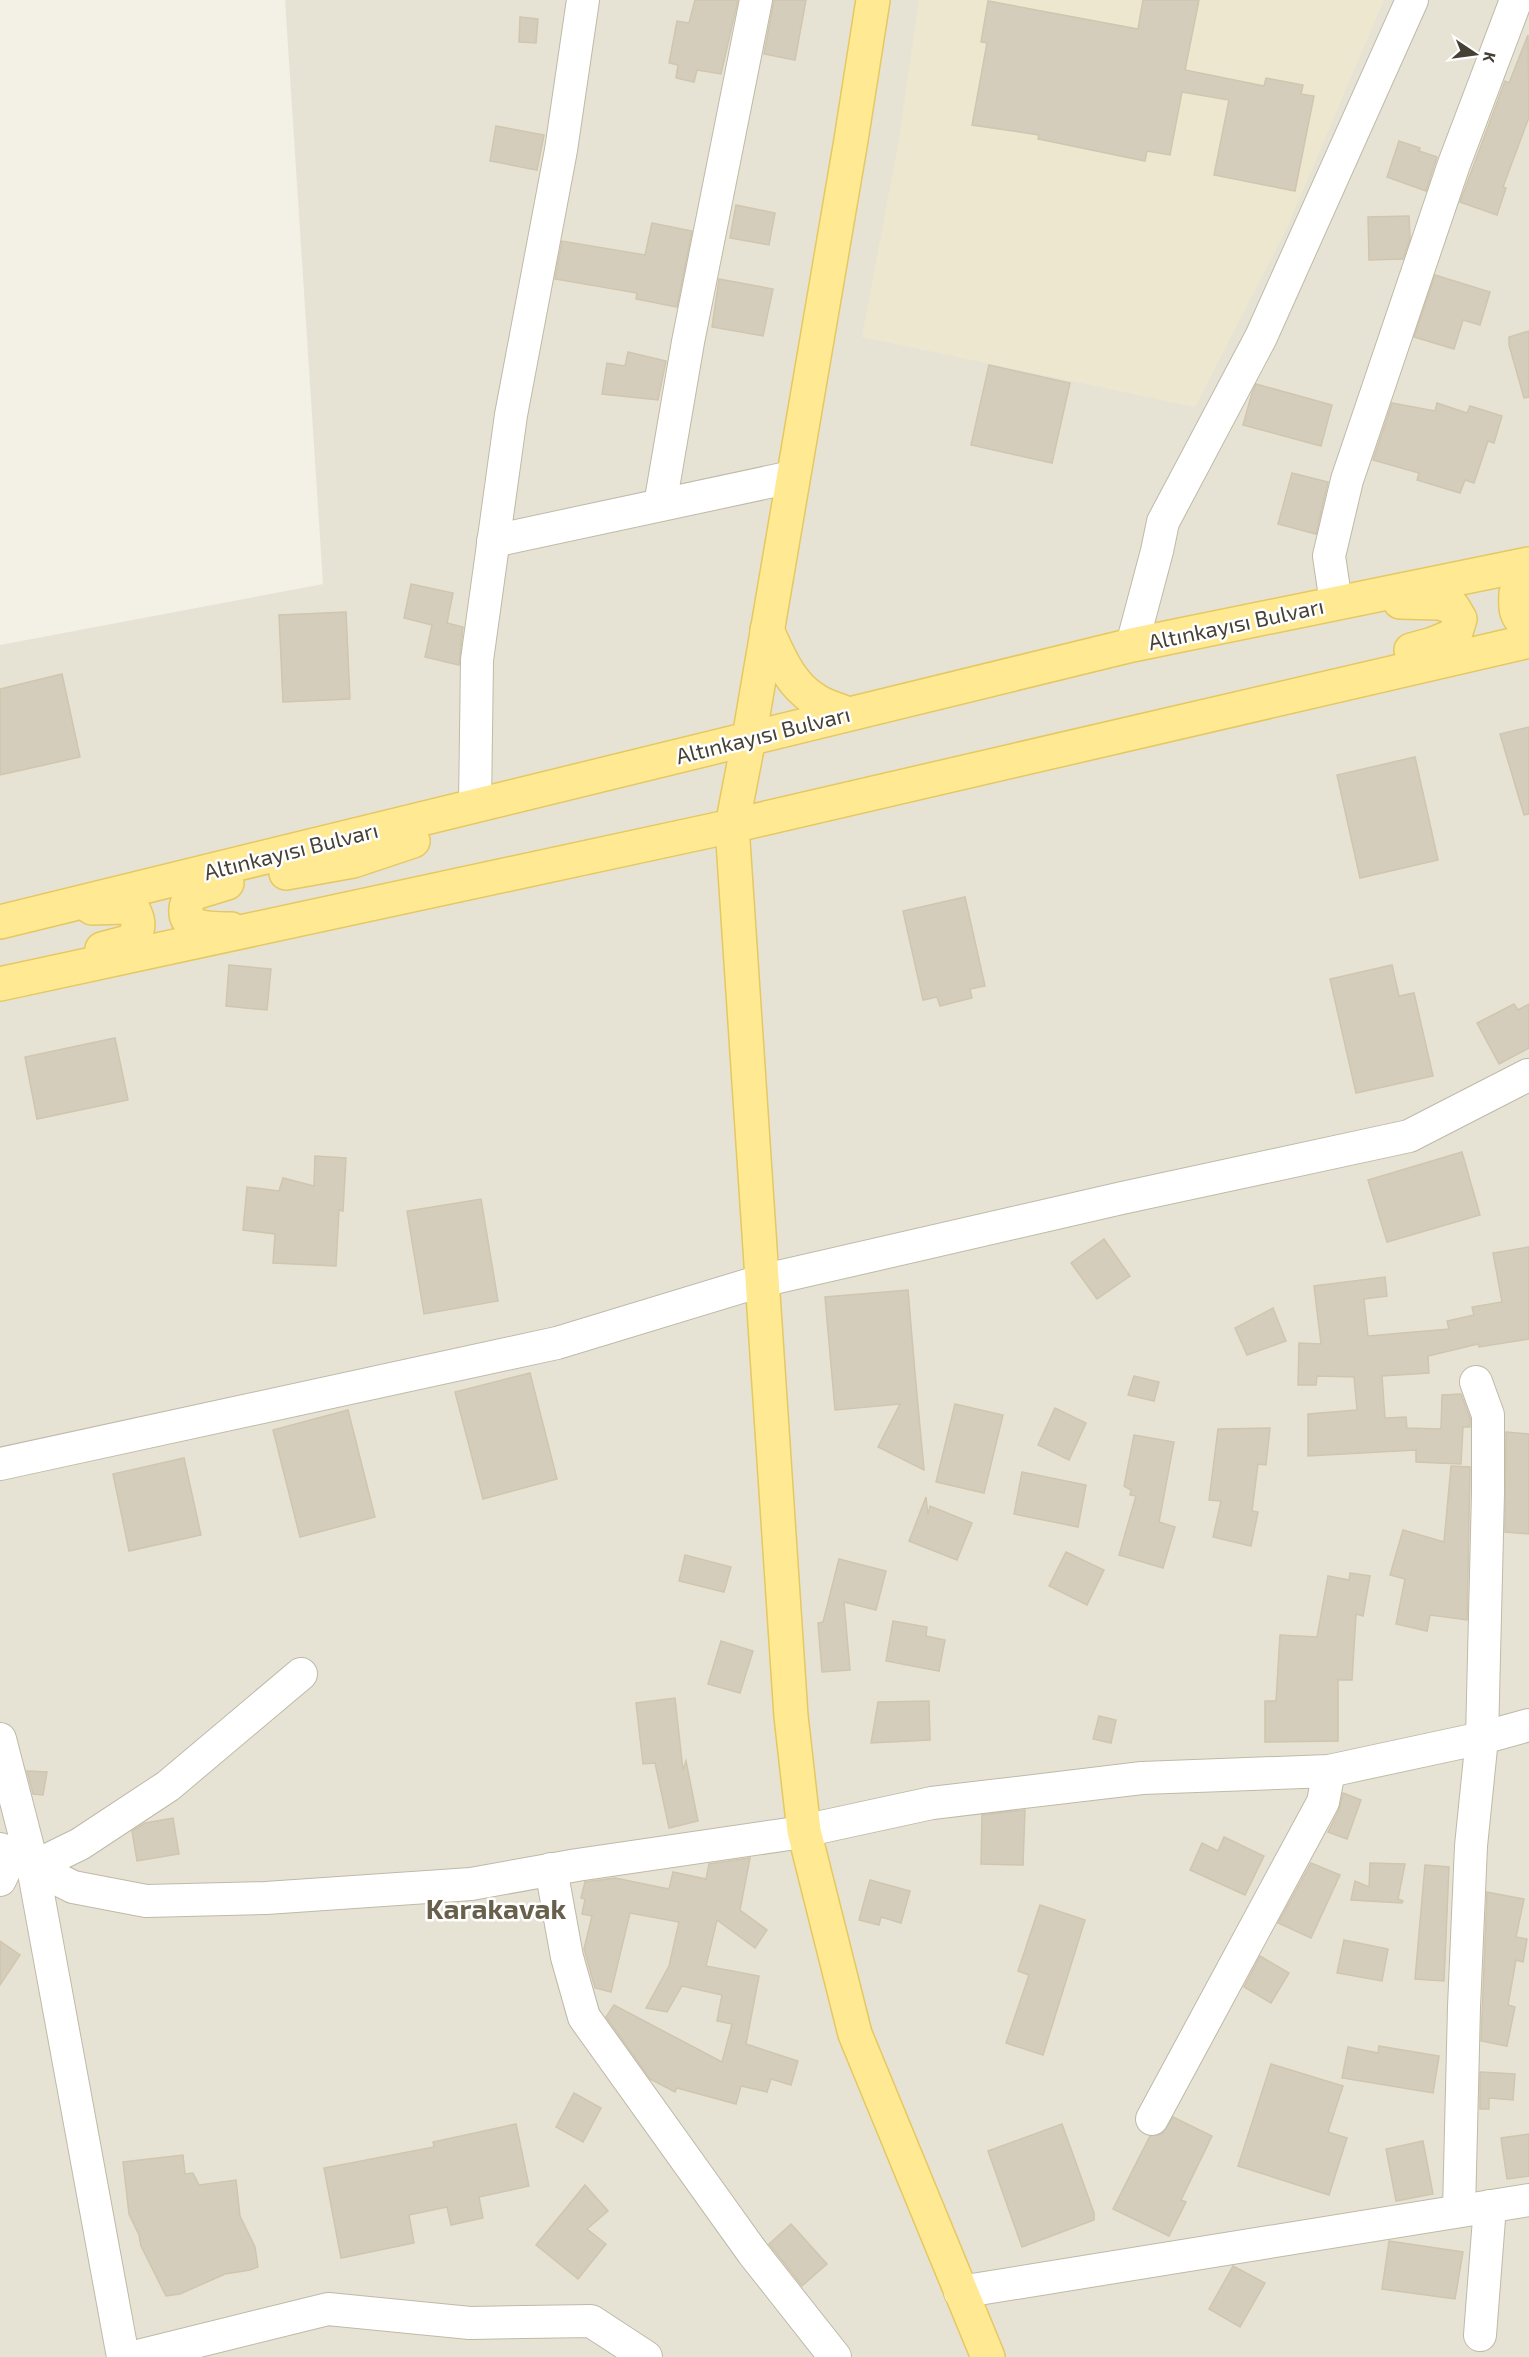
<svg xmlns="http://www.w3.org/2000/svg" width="1529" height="2357" viewBox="0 0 1529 2357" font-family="'Exo 2',sans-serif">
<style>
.residential{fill:#e7e3d4}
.education{fill:#ede7cf}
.building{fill:#d5cdbb;stroke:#d0c5ae;stroke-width:1.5}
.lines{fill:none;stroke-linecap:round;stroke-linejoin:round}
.minor-casing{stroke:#bfb9a8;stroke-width:34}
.major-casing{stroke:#e5c862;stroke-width:36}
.minor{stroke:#fff;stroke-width:32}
.major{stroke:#ffe993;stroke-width:33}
.labels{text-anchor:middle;stroke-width:5;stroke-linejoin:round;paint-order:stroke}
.street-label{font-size:22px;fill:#464135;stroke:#fff}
.district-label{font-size:28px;font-weight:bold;fill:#69604c;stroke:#fff}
</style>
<rect width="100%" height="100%" fill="#f3f0e6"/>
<polygon class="residential" points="285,0 1529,0 1529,2357 0,2357 0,645 323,584"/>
<polygon class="education" points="919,0 1384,0 1286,230 1195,407 862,337 898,145"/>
<g class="building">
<polygon points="695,0 738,0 721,74 697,70 694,82 676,78 678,65 669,63 677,21 689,23"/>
<polygon points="774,0 806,0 795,60 764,54"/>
<polygon points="1143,0 1199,0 1185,70 1264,86 1266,78 1303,85 1301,94 1314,96 1295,191 1214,175 1229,100 1182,92 1170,155 1147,151 1145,161 1038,139 1039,135 972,125 987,43 981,42 988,1 1138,29"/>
<polygon points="520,17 538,19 536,43 519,42"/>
<polygon points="1528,35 1529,117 1503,187 1506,188 1497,215 1460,202 1505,81 1509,83"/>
<polygon points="496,126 544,135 537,170 490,161"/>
<polygon points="1399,141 1420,148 1419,151 1437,157 1426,191 1387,177"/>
<polygon points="736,205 775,213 769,245 730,238"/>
<polygon points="1409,216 1410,239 1403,259 1369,260 1368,217"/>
<polygon points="652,223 692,231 677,307 636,299 637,293 555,279 562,241 645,255"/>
<polygon points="1435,275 1490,292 1480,325 1463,320 1454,349 1414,337"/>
<polygon points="719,279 773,289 763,336 712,327"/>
<polygon points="1529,331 1529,397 1524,398 1509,345 1509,337"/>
<polygon points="628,352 666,361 658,400 602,394 607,363 625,366"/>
<polygon points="989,365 1070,383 1052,463 971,445"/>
<polygon points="1256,384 1332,405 1321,446 1243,425 1252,393"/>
<polygon points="1392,403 1435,411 1437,403 1467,413 1470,406 1502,416 1494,443 1488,441 1474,483 1465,480 1460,493 1417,480 1419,473 1373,460"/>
<polygon points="1292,473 1328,482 1316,534 1278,524"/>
<polygon points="411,584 453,593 447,623 463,627 459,665 425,657 432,625 404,618"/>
<polygon points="346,612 350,699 283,702 279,615"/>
<polygon points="62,674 80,757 0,775 0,689"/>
<polygon points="1529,727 1529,814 1524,815 1500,734"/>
<polygon points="1415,757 1438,860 1360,878 1337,775"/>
<polygon points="965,897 985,986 970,989 972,998 940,1006 937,997 923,1000 903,911"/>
<polygon points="229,965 271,969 267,1010 226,1006"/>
<polygon points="1392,965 1399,996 1414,993 1433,1076 1356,1093 1330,979"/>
<polygon points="1514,1004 1518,1010 1529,1004 1529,1048 1499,1064 1477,1023"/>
<polygon points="115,1038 128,1100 37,1119 25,1057"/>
<polygon points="1462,1152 1480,1215 1387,1242 1368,1180"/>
<polygon points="315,1156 346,1158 343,1211 339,1210 336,1266 273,1263 275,1234 243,1230 247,1187 279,1191 283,1178 314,1186"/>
<polygon points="481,1199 498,1301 424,1314 407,1211"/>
<polygon points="1104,1239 1130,1276 1097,1299 1071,1263"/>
<polygon points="1529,1247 1529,1339 1479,1347 1478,1344 1428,1356 1429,1373 1382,1376 1385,1418 1406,1417 1407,1428 1441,1429 1442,1395 1461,1394 1470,1418 1470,1427 1463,1427 1461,1464 1416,1462 1416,1450 1308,1456 1308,1414 1357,1410 1354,1377 1317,1376 1316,1385 1298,1385 1299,1343 1321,1344 1314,1286 1385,1277 1387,1296 1364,1299 1368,1336 1449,1329 1447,1321 1474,1315 1472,1307 1502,1302 1493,1253"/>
<polygon points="908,1290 915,1373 924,1470 878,1447 900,1404 835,1410 825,1297"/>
<polygon points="1273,1308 1286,1341 1247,1355 1235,1328"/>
<polygon points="530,1373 557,1479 483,1499 455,1392"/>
<polygon points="1134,1376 1159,1382 1154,1401 1128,1395"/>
<polygon points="955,1404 1003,1415 984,1493 936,1482"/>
<polygon points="1055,1408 1086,1423 1069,1460 1038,1445"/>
<polygon points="348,1410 375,1517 300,1537 273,1430"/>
<polygon points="1270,1428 1266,1465 1258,1464 1252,1511 1258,1512 1251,1546 1213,1537 1221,1501 1209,1500 1218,1429"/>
<polygon points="1506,1432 1529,1434 1529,1534 1505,1532"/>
<polygon points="1134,1435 1174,1442 1159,1522 1175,1527 1163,1568 1119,1555 1136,1496 1130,1495 1131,1490 1124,1486"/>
<polygon points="184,1458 201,1535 129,1551 113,1474"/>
<polygon points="1451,1466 1470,1467 1467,1620 1430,1615 1427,1631 1396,1624 1405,1579 1390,1575 1403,1530 1444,1542"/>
<polygon points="1022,1472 1086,1485 1078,1527 1014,1514"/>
<polygon points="926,1497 928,1515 930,1506 972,1523 957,1560 909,1541"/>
<polygon points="1066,1552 1104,1570 1087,1605 1049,1586"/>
<polygon points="685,1555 731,1567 724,1592 679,1581"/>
<polygon points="839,1559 886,1571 876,1610 844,1602 850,1670 822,1672 818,1623 823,1622"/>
<polygon points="1350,1573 1370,1576 1363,1616 1356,1614 1352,1680 1338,1680 1338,1741 1265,1742 1265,1701 1276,1701 1280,1635 1317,1637 1328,1576 1349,1580"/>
<polygon points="893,1621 927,1627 926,1636 945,1640 939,1671 886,1661"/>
<polygon points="721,1641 753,1651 740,1693 708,1684"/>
<polygon points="675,1698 683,1770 686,1761 698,1821 669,1828 655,1763 643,1764 636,1703"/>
<polygon points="929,1701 930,1740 871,1743 878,1702"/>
<polygon points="1099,1716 1116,1720 1111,1743 1093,1739"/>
<polygon points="27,1771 47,1772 43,1795 33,1794"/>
<polygon points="1343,1793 1361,1800 1347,1839 1328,1832 1339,1810"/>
<polygon points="1025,1810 1023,1865 981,1864 982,1815"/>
<polygon points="173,1818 179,1854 137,1861 132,1831 145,1823"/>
<polygon points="1224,1837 1264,1856 1245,1895 1190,1870 1202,1843 1218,1851"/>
<polygon points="750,1858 740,1910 767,1930 755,1948 717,1920 706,1966 759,1976 746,2044 798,2061 791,2085 771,2079 767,2092 741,2086 736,2104 677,2088 675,2092 650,2079 606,2017 614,2005 722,2062 732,2024 717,2021 722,1995 682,1986 667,2012 646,2008 669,1966 679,1922 630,1913 611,1992 595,1988 584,1949 592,1916 582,1914 585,1899 581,1898 585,1882 615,1878 669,1889 673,1872 706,1879 709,1864"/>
<polygon points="1311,1863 1340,1875 1311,1938 1278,1923"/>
<polygon points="1370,1863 1405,1864 1398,1899 1403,1901 1402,1903 1351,1900 1355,1881 1369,1887"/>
<polygon points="1425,1865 1449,1867 1444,1981 1415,1979"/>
<polygon points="870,1880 910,1891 901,1923 881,1917 879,1925 859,1920"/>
<polygon points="1487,1892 1524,1899 1516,1937 1527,1939 1523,1962 1516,1960 1508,2005 1515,2007 1507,2046 1481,2041"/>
<polygon points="1040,1905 1085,1920 1043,2055 1006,2043 1029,1975 1018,1971"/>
<polygon points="1344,1940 1388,1949 1382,1981 1337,1973"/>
<polygon points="0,1941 20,1955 0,1985"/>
<polygon points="1260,1956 1289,1973 1271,2003 1244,1987"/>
<polygon points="1379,2046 1439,2056 1433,2093 1342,2078 1348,2047 1378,2053"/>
<polygon points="1271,2064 1343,2086 1328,2132 1347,2138 1329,2195 1238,2166"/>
<polygon points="1480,2072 1515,2074 1513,2100 1489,2098 1489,2109 1480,2109"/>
<polygon points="574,2093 601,2108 583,2142 556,2127"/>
<polygon points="1173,2117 1212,2136 1181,2200 1186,2202 1169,2236 1113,2209 1150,2136 1162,2134"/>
<polygon points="516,2124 529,2186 479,2197 483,2218 451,2225 447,2207 409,2215 414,2243 341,2258 324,2168 434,2147 433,2142"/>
<polygon points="1062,2124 1094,2213 1094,2220 1022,2247 988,2151"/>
<polygon points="1529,2134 1529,2176 1507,2179 1501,2138"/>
<polygon points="1423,2141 1433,2194 1396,2201 1386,2149"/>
<polygon points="183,2155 185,2174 193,2173 199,2185 236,2180 240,2216 255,2247 258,2267 250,2270 225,2274 180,2294 166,2296 141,2246 139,2235 129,2214 123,2162"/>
<polygon points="585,2185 608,2211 587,2229 606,2244 578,2279 536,2245"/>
<polygon points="791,2224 827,2264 802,2286 769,2244"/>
<polygon points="1389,2241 1463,2252 1455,2299 1382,2289"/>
<polygon points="1233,2266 1265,2283 1240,2327 1209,2309"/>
</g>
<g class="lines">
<g class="minor-casing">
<g id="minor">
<polyline points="660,505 688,342 756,0"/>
<polyline points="493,541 792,477"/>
<polyline points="1336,603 1329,556 1347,480 1454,164 1516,0"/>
<polyline points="1132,645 1157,551 1163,522 1261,337 1412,0"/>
<polyline points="475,805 477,660 511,415 561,150 583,0"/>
<polyline points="0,1464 557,1343 761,1281 1122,1198 1409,1136 1528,1075"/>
<polyline points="0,1739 33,1867 123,2357"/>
<polyline points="0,1849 13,1853 33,1867 73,1887 146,1901 266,1898 471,1884 577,1865 789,1834 932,1803 1142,1778 1329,1771 1482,1738 1529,1725"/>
<polyline points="33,1867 80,1844 168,1786 301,1674"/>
<polyline points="551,1869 567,1957 584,2017 753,2253 835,2357"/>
<polyline points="0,1880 13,1853"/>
<polyline points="1152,2119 1323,1802 1329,1771"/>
<polyline points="1459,2211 1464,2007 1471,1846 1482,1738 1488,1493 1488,1415 1476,1382"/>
<polyline points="960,2292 1529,2200"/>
<polyline points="1480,2335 1490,2206"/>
<polyline points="134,2357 328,2309 470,2323 591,2321 646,2357"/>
</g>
</g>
<g class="major-casing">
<g id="major">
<polyline points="873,0 851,140 749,738 732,826 791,1716 804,1831 855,2034 988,2357"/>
<path d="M1529,584l-13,9c-1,15 -1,25 13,33"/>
<polyline points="1400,602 1439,603 1453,607 1460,619 1455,635 1433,644 1411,650"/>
<path d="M767,630c12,26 22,53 47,69 9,7 23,10 34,15"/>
<polyline points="286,873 353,861 413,841"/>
<path d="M227,883l-36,11c-18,35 14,35 40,35"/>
<path d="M92,908l32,-1 10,4c6,12 5,18 -2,30l-30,8"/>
<polyline points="0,922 1132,645 1529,564"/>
<polyline points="0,984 732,826 1529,641"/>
</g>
</g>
<use href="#minor" class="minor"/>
<use href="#major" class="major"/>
</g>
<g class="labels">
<g class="street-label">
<text transform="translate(1236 624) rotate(-12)" y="8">Altınkayısı Bulvarı</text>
<text transform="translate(763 735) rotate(-14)" y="8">Altınkayısı Bulvarı</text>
<text transform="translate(291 851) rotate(-14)" y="8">Altınkayısı Bulvarı</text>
</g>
<g class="district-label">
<text x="496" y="1919">Karakavak</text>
</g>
</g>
<g transform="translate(1475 54) rotate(103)" stroke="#ffffff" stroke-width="4.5" paint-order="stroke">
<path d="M0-4.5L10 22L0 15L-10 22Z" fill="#464135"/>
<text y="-9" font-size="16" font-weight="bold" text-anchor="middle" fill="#464135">K</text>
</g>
</svg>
